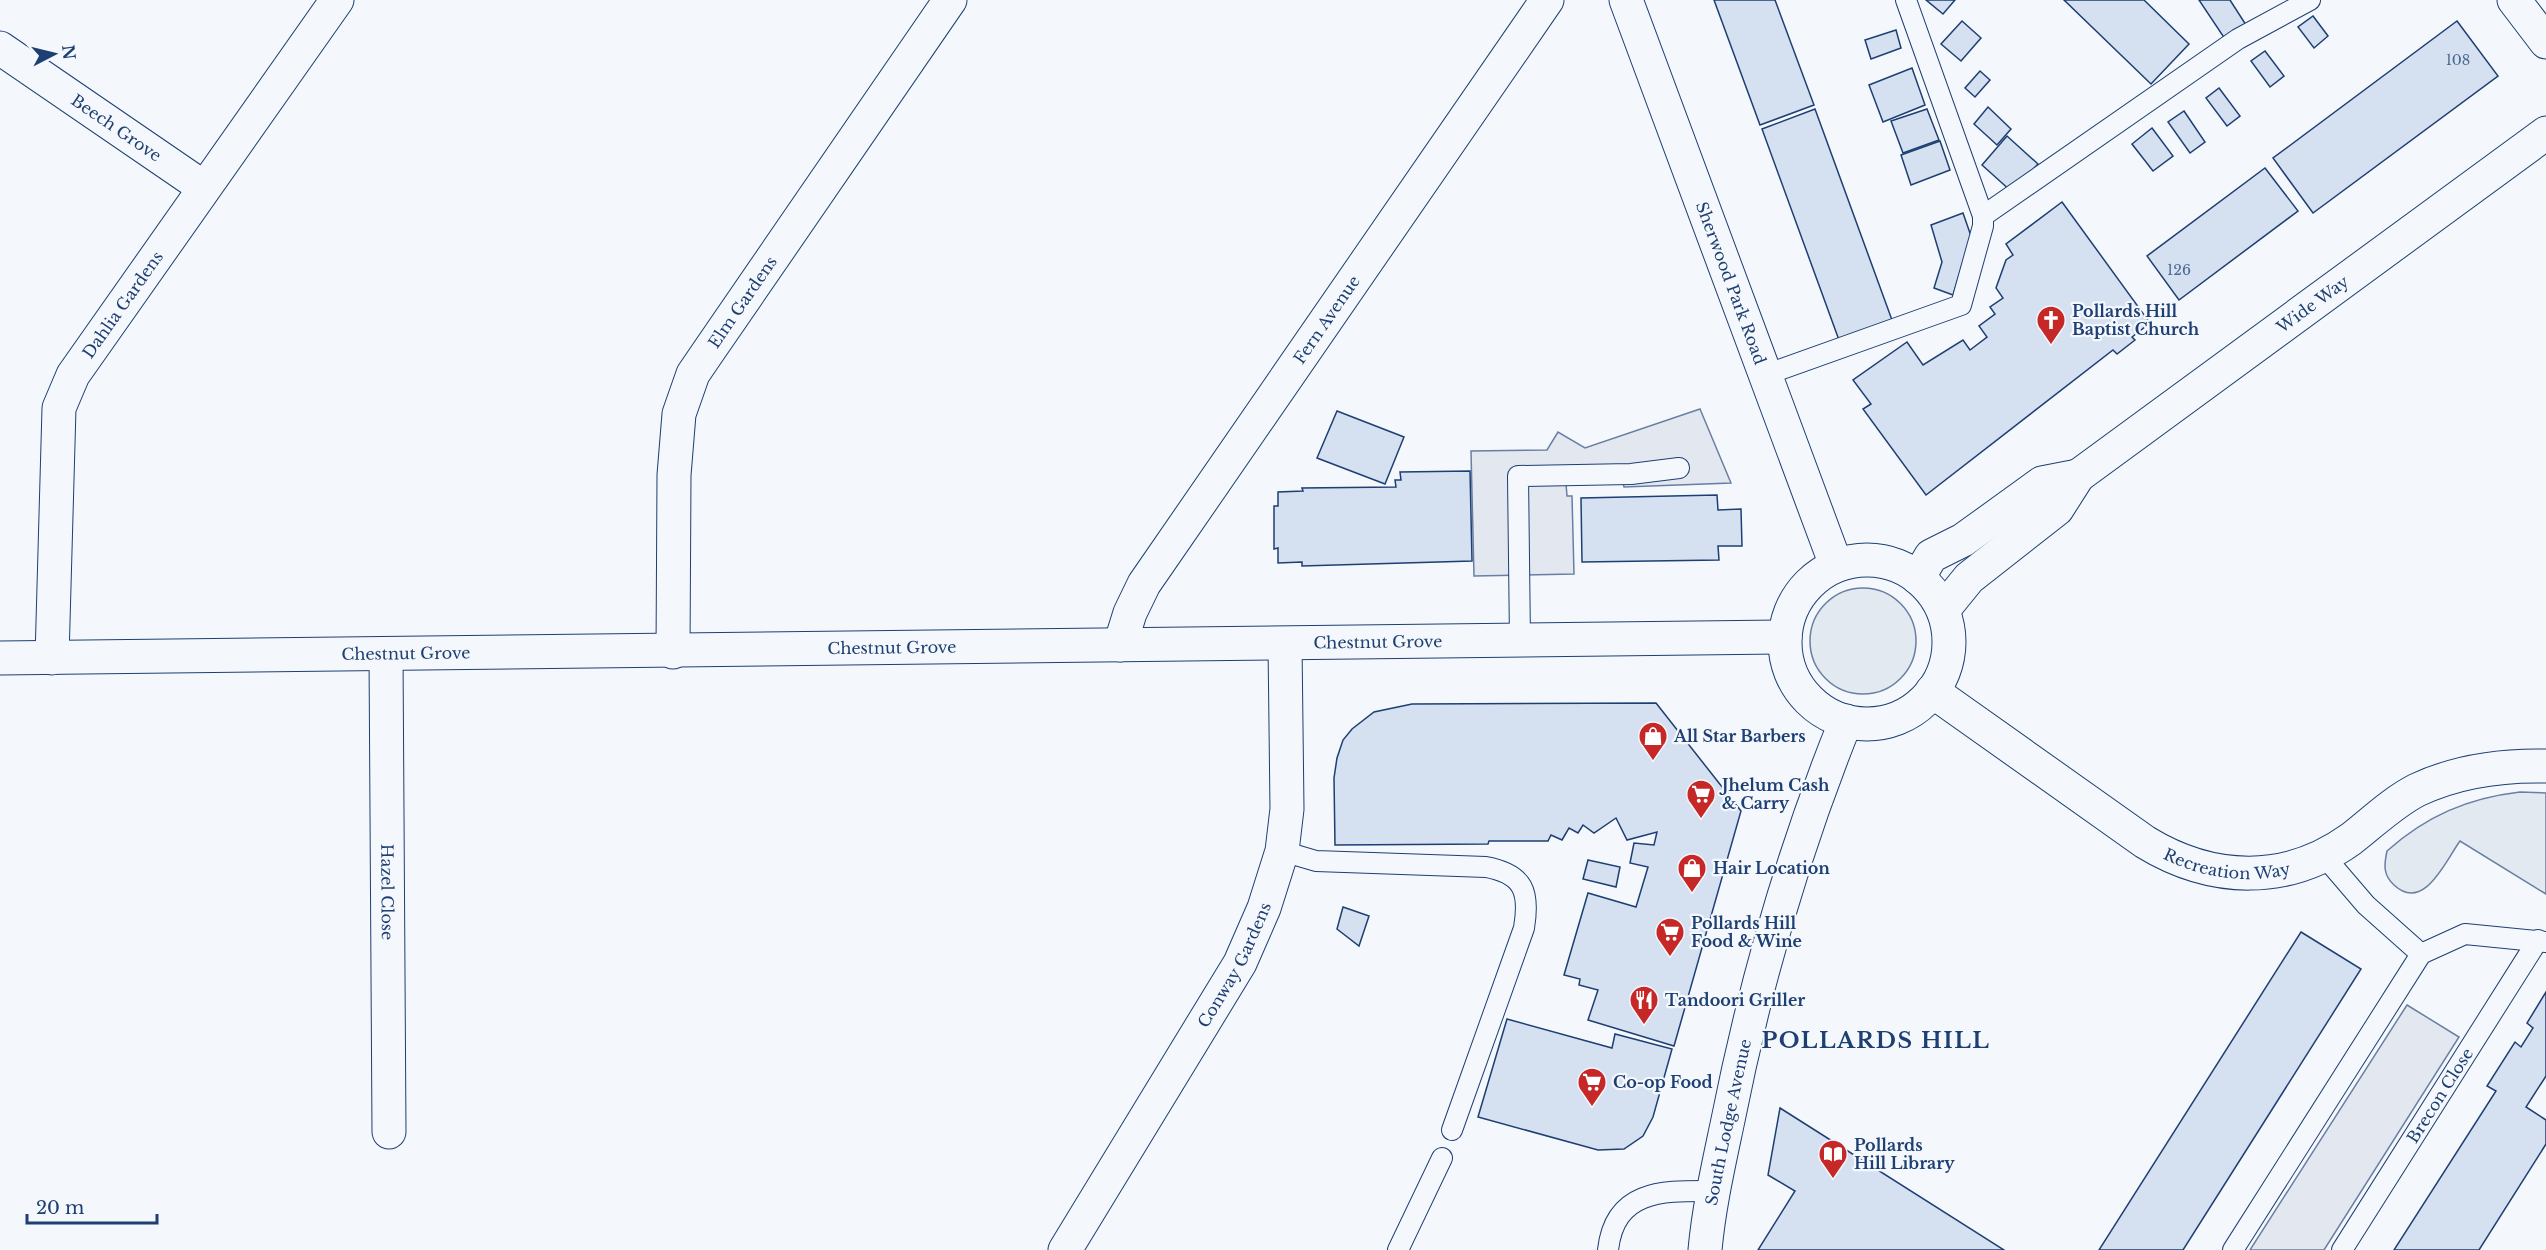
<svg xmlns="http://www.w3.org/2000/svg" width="2546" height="1250" viewBox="0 0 2546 1250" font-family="'Libre Baskerville',serif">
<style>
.green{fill:#e3e9f0;stroke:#687fa3;stroke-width:1.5}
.parking{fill:#e3e8f0;stroke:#687fa3;stroke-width:1.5}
.building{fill:#d5e0f0;stroke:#1d3f73;stroke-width:1.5}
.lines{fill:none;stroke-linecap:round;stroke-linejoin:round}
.lane-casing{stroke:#1d3f73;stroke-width:22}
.street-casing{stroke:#1d3f73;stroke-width:35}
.secondary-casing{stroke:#1d3f73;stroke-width:35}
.lane{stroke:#f4f7fb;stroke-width:20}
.street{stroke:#f4f7fb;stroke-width:33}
.secondary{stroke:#f4f7fb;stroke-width:33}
.labels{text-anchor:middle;stroke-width:4.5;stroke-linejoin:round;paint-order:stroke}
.number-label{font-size:14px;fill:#4b6792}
.street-label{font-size:16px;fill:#1d3f73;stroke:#f4f7fb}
.poi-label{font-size:16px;font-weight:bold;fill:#1d3f73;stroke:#f4f7fb;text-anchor:start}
.district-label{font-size:22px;font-weight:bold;letter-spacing:1.5px;fill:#1d3f73;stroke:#f4f7fb}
</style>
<rect width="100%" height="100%" fill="#f4f7fb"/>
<g class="green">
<circle cx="1863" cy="641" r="53"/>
<path d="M2520,792l26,1v101l-86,-53c-14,19 -36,72 -66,44 -11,-10 -10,-20 -7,-34 39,-35 81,-53 133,-59z"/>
</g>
<g class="parking">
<polygon points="1700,409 1731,483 1624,487 1623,483 1566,484 1567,496 1572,496 1574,574 1474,576 1471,451 1547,450 1558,432 1585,448"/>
<polygon points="2407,1005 2459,1037 2324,1250 2250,1250"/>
</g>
<g class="building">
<polygon points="1714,0 1775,0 1814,105 1760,125"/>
<polygon points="1926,0 1955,0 1943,14"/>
<polygon points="2064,0 2144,0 2189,44 2151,84"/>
<polygon points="2199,0 2230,0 2248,28 2227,42"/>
<polygon points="2313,16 2328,36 2314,48 2298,27"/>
<polygon points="1962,21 1981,38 1961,61 1941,44"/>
<polygon points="2457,21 2498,76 2313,213 2273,158"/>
<polygon points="1896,30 1901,48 1871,59 1865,40"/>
<polygon points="2265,51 2284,76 2270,87 2251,61"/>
<polygon points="1912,68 1925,105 1883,122 1869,85"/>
<polygon points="1980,71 1990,80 1975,97 1965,88"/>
<polygon points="2219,88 2240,116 2227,126 2206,98"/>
<polygon points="1988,107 2011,129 1997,145 1974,124"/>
<polygon points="1815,109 1892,320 1839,340 1762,129"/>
<polygon points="1927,109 1939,140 1903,153 1891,121"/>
<polygon points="2184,111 2205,142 2190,153 2168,122"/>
<polygon points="2152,128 2173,156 2153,171 2132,144"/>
<polygon points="2007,136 2038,164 2012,192 1982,165"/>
<polygon points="1940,141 1950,170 1911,185 1901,155"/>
<polygon points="2265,168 2298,211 2179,300 2147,256"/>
<polygon points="2062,202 2150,323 2132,337 2135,340 2117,354 2113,350 1926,495 1863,409 1871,404 1853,380 1907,342 1923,365 1963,340 1970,350 1987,337 1979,326 1995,314 1990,307 2003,298 1996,288 2006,260 2013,255 2006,244"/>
<polygon points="1963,213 1971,236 1953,295 1934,288 1942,262 1931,225"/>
<polygon points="1337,411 1404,437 1385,484 1317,458"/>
<polygon points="1470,471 1472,561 1302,566 1302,562 1278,563 1278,548 1274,549 1274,506 1278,506 1278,492 1303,491 1302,488 1396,487 1395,480 1401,480 1400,472"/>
<polygon points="1717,495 1718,510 1741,509 1742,546 1718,546 1719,560 1582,562 1581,498"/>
<polygon points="1656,703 1741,811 1674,1046 1588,1020 1598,990 1579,985 1580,979 1564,975 1588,893 1636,907 1648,867 1630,863 1634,843 1654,845 1657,832 1627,840 1616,818 1594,833 1583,825 1578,833 1569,828 1562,840 1551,835 1548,841 1489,841 1488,844 1335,845 1334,778 1337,758 1343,740 1352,729 1374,712 1412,704"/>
<polygon points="1588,860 1620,867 1616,887 1583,879"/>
<polygon points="1343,907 1369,916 1359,946 1337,929"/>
<polygon points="2301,932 2361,969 2183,1250 2099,1250"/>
<polygon points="2546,992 2546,1076 2526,1107 2546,1120 2546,1144 2479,1250 2394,1250 2496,1091 2487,1086 2515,1042 2521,1047 2533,1028 2527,1023"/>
<polygon points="1507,1019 1612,1048 1615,1034 1672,1049 1653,1117 1643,1136 1624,1149 1598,1150 1478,1117"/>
<polygon points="1780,1108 2004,1250 1758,1250 1795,1191 1768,1175"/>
</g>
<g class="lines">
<g class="lane-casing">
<g id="lane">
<polyline points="1906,0 1983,216"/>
<polyline points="1765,375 1961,305 1983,226 1983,216 2238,39 2310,0"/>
<polyline points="1520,641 1518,476 1631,474 1679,468"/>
<path d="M1282,851l34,10 170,6c38,7 44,25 38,61l-72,202"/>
<polyline points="2324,856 2366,905 2421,954"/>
<polyline points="1398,1250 1442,1158"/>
<path d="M1608,1250c7,-62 57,-59 106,-59"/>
<polyline points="2233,1250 2421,954 2465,934 2546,942"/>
<path id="s1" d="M2342,1250l196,-310"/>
</g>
</g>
<g class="street-casing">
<g id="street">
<polyline points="2514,0 2546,42"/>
<path id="s2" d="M0,48l203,139"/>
<path id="s3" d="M1120,645l10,-32 14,-29 403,-584"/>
<path id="s4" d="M673,652l1,-177 5,-61 14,-40 15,-22 242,-352"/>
<path id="s5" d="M386,654l3,478"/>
<path id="s6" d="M0,658l1785,-21"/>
<path id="s7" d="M52,658l7,-250 14,-33 264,-375"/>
<path id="s8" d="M1932,691l213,151c67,41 142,43 206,-3 22,-17 41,-36 66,-49 40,-19 85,-25 129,-24"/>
<path id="s9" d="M1065,1250l175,-287 24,-55 18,-57 5,-42 -2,-165"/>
</g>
</g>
<g class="secondary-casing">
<g id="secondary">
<path id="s10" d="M1626,0l210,565"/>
<circle cx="1867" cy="642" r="82"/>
<polyline points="1918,578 1931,556 1963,540 2042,483 2078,476"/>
<path id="s11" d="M1943,610l26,-32 88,-69 21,-33 468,-343"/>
<path id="s12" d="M1705,1250c4,-44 14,-87 23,-130 27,-136 66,-271 118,-399"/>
</g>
</g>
<use href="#lane" class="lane"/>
<use href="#street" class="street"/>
<use href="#secondary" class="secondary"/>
</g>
<defs>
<g id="church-pin" transform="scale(1.5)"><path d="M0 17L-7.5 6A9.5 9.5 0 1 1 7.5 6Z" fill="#c62828" stroke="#f4f7fb"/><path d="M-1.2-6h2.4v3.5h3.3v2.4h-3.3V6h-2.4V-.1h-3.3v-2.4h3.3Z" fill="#fff"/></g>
<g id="shop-pin" transform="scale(1.5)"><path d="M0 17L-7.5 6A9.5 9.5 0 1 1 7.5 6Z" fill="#c62828" stroke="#f4f7fb"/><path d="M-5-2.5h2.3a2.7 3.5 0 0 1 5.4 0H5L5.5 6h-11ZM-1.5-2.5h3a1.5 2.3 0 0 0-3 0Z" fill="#fff"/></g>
<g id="supermarket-pin" transform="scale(1.5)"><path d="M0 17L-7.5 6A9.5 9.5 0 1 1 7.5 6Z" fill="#c62828" stroke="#f4f7fb"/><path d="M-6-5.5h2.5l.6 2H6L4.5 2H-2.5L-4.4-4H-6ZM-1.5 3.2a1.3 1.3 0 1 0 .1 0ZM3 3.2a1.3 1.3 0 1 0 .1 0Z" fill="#fff"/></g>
<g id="restaurant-pin" transform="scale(1.5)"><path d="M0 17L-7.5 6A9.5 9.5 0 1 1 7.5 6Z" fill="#c62828" stroke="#f4f7fb"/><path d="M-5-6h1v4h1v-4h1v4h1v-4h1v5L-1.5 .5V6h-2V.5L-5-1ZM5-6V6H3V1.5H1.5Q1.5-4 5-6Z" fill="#fff"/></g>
<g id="library-pin" transform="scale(1.5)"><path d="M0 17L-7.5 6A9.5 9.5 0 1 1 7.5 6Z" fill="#c62828" stroke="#f4f7fb"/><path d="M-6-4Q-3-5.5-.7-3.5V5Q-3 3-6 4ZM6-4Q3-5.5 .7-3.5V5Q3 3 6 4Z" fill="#fff"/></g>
</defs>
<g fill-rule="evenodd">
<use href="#church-pin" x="2051" y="320"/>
<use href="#shop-pin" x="1653" y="736"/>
<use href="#supermarket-pin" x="1701" y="794"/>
<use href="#shop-pin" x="1692" y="868"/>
<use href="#supermarket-pin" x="1670" y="932"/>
<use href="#restaurant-pin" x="1644" y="1000"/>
<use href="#supermarket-pin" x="1592" y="1082"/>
<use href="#library-pin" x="1833" y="1154"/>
</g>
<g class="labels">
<g class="number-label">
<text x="2458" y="65">108</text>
<text x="2179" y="275">126</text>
</g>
<g class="street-label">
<text dy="6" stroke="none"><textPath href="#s2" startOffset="141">Beech Grove</textPath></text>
<text dy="6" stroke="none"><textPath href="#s10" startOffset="302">Sherwood Park Road</textPath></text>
<text dy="6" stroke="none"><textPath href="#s4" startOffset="368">Elm Gardens</textPath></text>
<text dy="6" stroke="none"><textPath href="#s7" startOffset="372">Dahlia Gardens</textPath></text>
<text dy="6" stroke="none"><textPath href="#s11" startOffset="483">Wide Way</textPath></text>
<text dy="6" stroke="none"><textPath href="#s3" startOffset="387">Fern Avenue</textPath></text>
<text dy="6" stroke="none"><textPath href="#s6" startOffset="1378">Chestnut Grove</textPath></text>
<text dy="6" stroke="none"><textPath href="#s6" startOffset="892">Chestnut Grove</textPath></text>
<text dy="6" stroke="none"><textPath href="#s6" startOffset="406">Chestnut Grove</textPath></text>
<text dy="6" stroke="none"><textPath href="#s8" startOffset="348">Recreation Way</textPath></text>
<text dy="6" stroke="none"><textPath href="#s5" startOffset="238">Hazel Close</textPath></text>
<text dy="6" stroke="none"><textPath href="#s9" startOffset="332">Conway Gardens</textPath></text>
<text dy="6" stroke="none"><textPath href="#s1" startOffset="183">Brecon Close</textPath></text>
<text dy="6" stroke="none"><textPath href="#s12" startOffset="130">South Lodge Avenue</textPath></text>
</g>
<g class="poi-label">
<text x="2072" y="317">Pollards Hill<tspan x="2072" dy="18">Baptist Church</tspan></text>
<text x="1674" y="742">All Star Barbers</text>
<text x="1722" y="791">Jhelum Cash<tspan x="1722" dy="18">&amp; Carry</tspan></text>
<text x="1713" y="874">Hair Location</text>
<text x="1691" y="929">Pollards Hill<tspan x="1691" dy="18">Food &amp; Wine</tspan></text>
<text x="1665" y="1006">Tandoori Griller</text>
<text x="1613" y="1088">Co-op Food</text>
<text x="1854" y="1151">Pollards<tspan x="1854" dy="18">Hill Library</tspan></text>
</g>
<g class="district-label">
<text x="1876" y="1048">POLLARDS HILL</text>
</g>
</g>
<g transform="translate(54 54) rotate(83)" stroke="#f4f7fb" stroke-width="4.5" paint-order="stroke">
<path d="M0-4.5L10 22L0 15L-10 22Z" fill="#1d3f73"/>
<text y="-9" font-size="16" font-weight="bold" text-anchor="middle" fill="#1d3f73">N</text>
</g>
<path d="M27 1214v9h130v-9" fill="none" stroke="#1d3f73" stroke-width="3"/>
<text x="36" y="1214" font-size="18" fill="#1d3f73" stroke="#f4f7fb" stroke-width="4.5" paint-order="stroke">20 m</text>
</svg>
